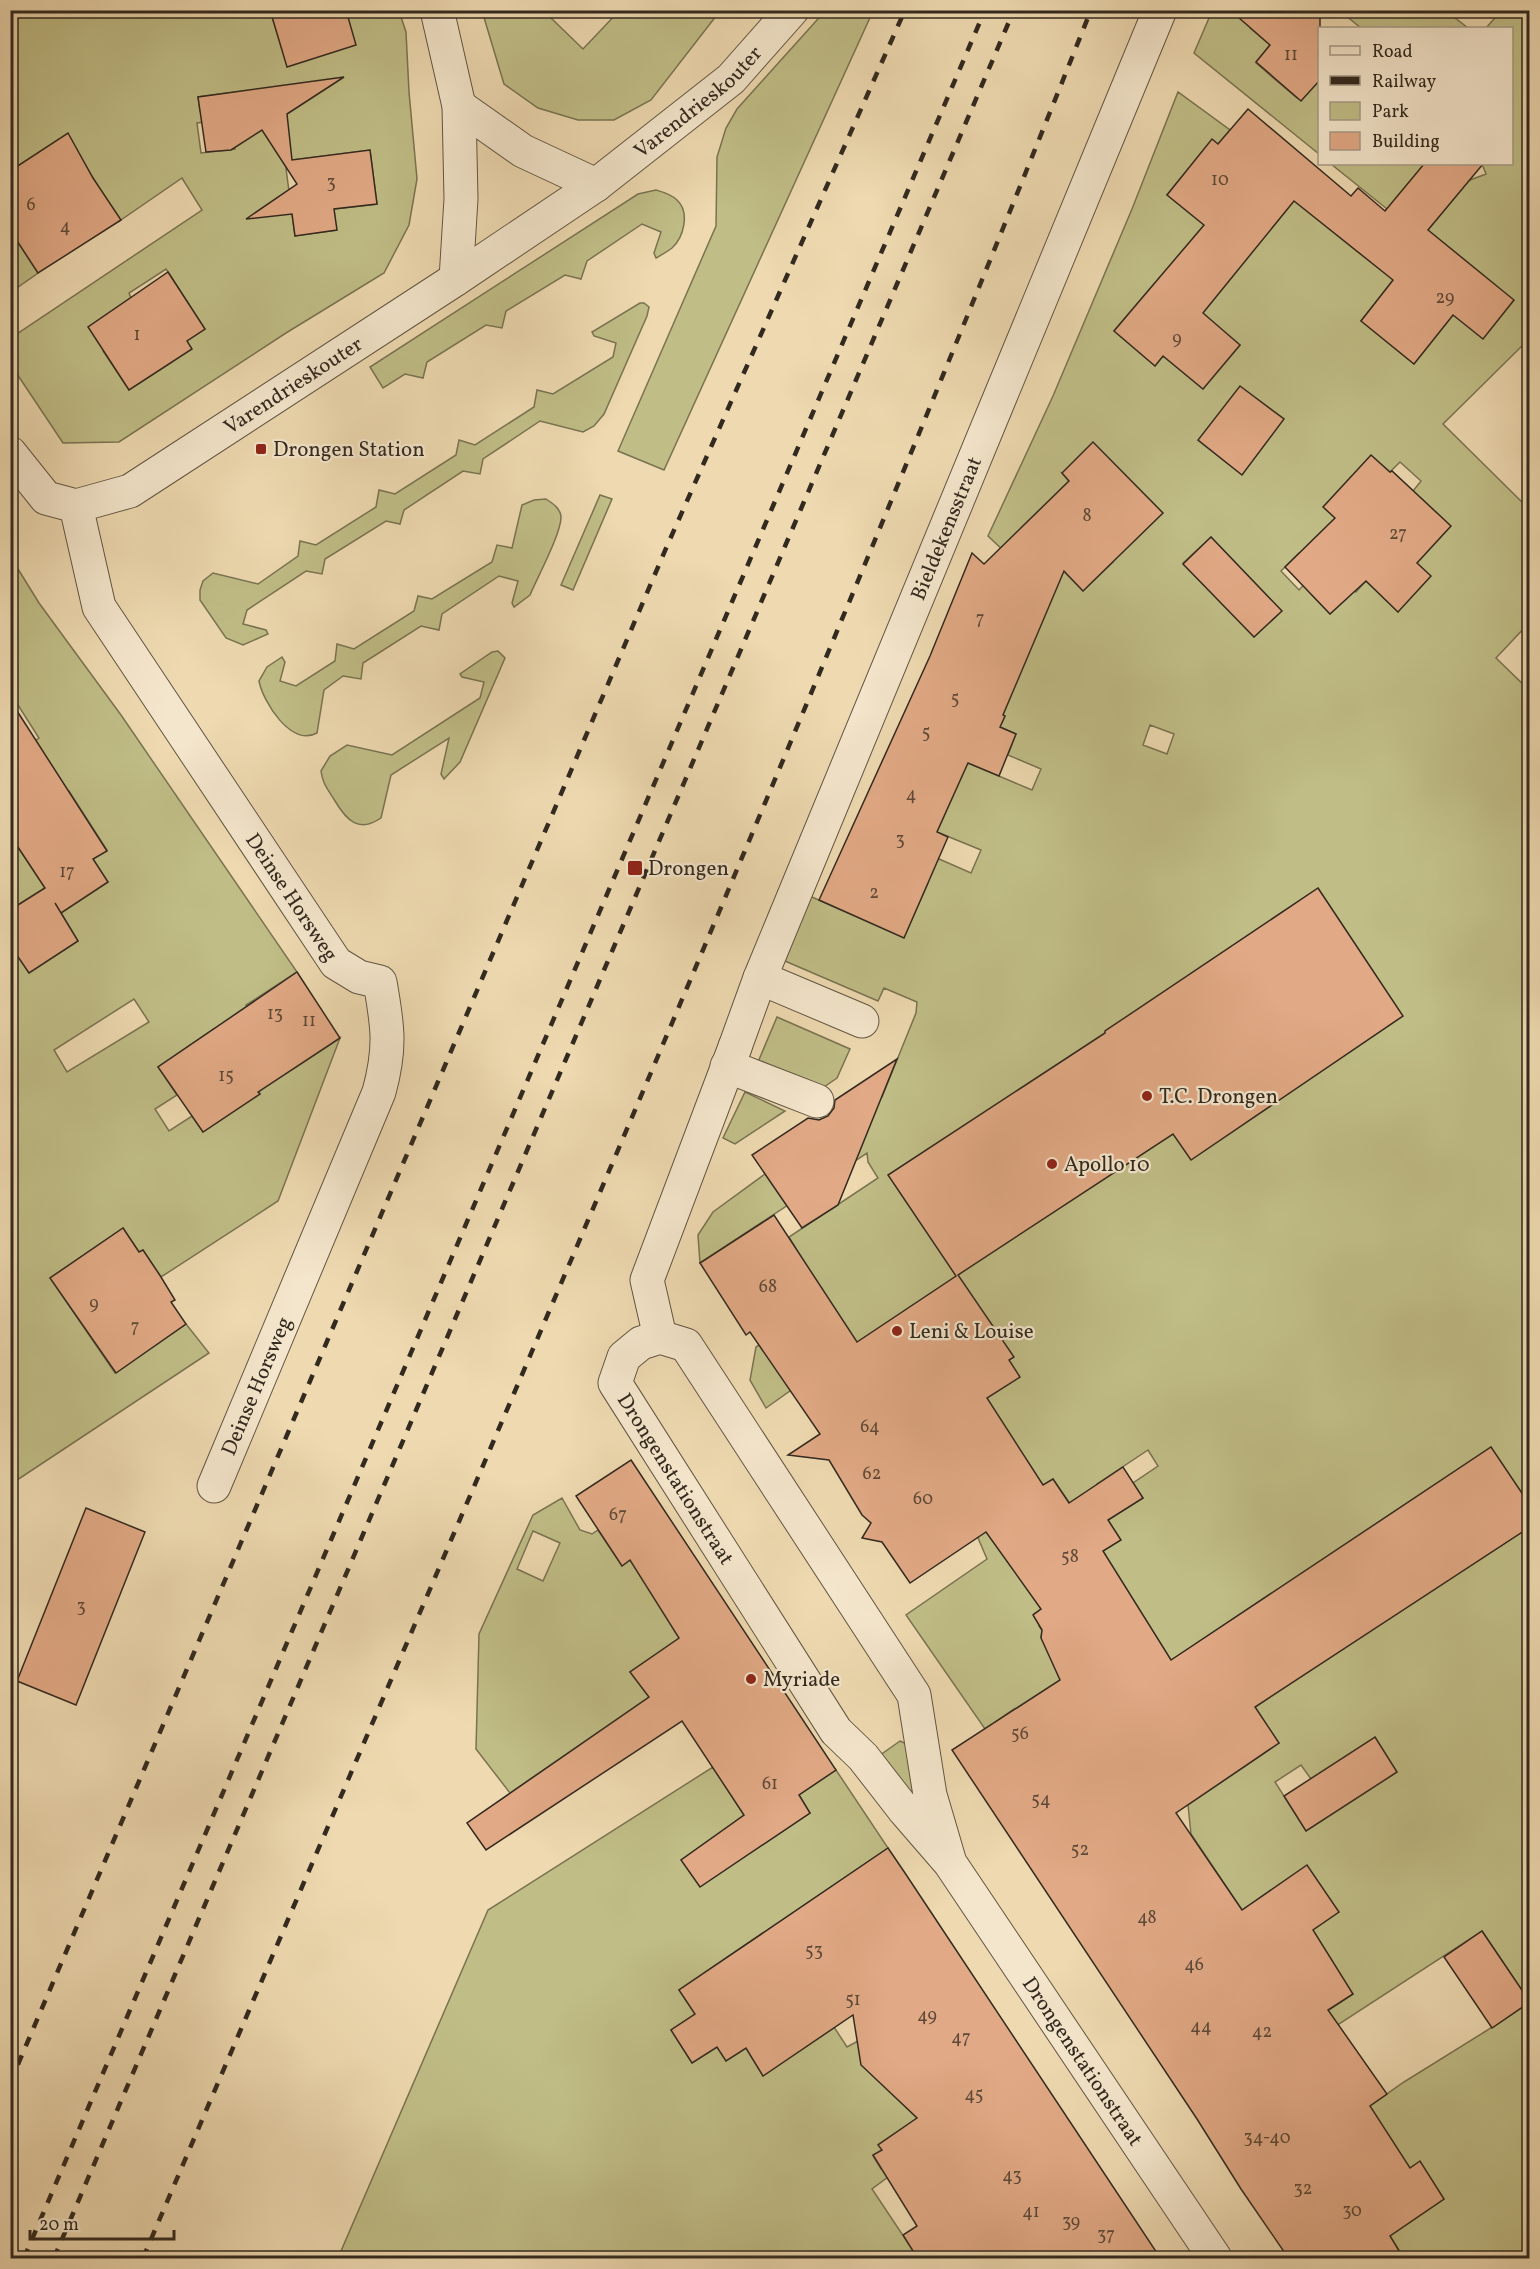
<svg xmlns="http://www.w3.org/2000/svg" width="1540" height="2269" viewBox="0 0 1540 2269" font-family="Vollkorn,serif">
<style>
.green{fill:#c0bd86;stroke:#797352;stroke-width:1.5;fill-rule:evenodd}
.building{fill:#e1a985;stroke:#32291f;stroke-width:1.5}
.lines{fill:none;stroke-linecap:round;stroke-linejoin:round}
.pedestrian-casing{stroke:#615543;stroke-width:35}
.minor-casing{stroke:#615543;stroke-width:35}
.tertiary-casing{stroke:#615543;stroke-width:35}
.pedestrian{stroke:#f4e6cc;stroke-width:33}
.minor{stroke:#f4e6cc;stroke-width:33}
.tertiary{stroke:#f4e6cc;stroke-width:33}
.rail{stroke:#32291f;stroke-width:4.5;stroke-dasharray:10 10;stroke-linecap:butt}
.poi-dot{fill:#8f2418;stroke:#f4e6cc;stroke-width:2}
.labels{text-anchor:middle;stroke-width:4.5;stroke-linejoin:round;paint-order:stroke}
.number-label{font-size:18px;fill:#5e4938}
.street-label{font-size:21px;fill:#32291f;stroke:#f4e6cc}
.poi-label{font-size:21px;fill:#32291f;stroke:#f4e6cc;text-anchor:start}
</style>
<rect width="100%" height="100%" fill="#eed9b0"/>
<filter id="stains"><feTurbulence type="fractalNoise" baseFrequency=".00333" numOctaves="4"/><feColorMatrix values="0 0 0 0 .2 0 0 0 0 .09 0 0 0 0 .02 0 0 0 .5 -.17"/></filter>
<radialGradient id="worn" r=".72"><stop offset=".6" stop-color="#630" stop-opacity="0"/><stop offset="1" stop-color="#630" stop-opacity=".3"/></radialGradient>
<g class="green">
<polygon points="826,10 873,11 664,470 618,451 716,226 717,157 726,128 737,109"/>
<path d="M11,11h259l18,55 58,-55h53l7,21 3,60 8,87 -8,46 -25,48 -98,60 -167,109 -56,1 -52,-78v-27l191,-128 -20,-32 -64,44 -25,-44 -28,-42 -54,35zM284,86l-84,25 -2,-14zM232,119l3,30 -34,4 -4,-30zM370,150l7,54 -43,5 2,21 -41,6 -10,-75zM166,269l39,60 -40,26 7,7 -43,28 -26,-39 10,-7 18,-46 -2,-5z"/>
<polygon points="482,11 557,11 551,18 583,49 619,11 720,11 651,100 614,120 578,120 538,108 504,84"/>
<polygon points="1212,11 1260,11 1263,13 1250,28 1270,45 1256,63 1297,98 1319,80 1319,154 1194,53"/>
<polygon points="1340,11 1446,11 1468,28 1361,28"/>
<path d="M1501,11h28v328l-86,85 86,85v114l-33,35 34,33 -1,814 -38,-58 -331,221 -146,41 -29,20 -79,-114 81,-56 -9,-21 -39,-59 -142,-93 -31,22 -16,-28 6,-33 71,-47 -38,-63 89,-59 -10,-16 -1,-9 -167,110 -2,-28 15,-23 52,-38 117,-77 34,-84 1,-11 -33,-14 -6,13 -100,-43 27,-64 99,43 24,-54 -14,-35 57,25 10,-23 -44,-18 17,-75 78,33 9,-21 -33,-14 8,-21 -16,-7 5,-11 -10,-4 26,-145 -33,-31 65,-140 79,-187 46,-117 52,38 -12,14 -6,-4 -45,55 79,64 59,-74 57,54 25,-30 -56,-45h114l9,22 32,-12 -4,-10h30v-136h-26zM1160,277l80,68 -37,44 -40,-33 -8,10 -41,-35zM1404,279l110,22 -61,14 -39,49 -53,-43 24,-30zM1198,440l59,14 -16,20zM1400,462l21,19 -8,10 4,72 -19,49 -32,-31 -10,11 -25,-23 27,-29 32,-68zM1062,473l90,29 -39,60 -30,29 -62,-63 48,-47zM1211,537l70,74 -27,26 -71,-74zM1299,553l18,18 -18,19 -18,-19zM1312,595l35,4h-1l-16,15zM1150,725l24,9 -7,20 -24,-9zM1148,1450l10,16 -25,17 10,15 -35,22 12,19 -17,12 -62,87 1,-8 -3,-4 3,-3 -8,-9 7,-5 56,-125zM1053,1479l16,23 -41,28 -16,-24z"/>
<path d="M656,190c7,2 15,4 21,10 13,12 7,37 -5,48 -5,4 -11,7 -16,10l-2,-5 7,-21 -19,-8 -55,37 -6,18 -16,-4 -59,36 -4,17 -16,-3 -59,37 -4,16 -18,-4 -22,14 -13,-21 268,-173z"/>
<polygon points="10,230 38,273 11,292 10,292"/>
<polygon points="640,303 644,303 649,307 647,316 604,414 594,426 583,432 540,421 483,459 480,474 463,471 404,510 400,524 386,521 325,559 322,574 306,571 247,610 243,624 266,630 268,634 243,645 226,638 200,600 200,590 203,581 213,573 258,584 298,556 300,541 316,545 376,507 379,490 395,494 456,455 459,440 475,445 534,407 537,390 553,394 613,357 616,343 594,336 592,332"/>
<polygon points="600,495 612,499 573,590 561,585"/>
<path d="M546,499c6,4 14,9 15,17 1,16 -24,62 -31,79l-16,12 -2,-4 6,-22 -19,-5 -57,38 -3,16 -18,-4 -58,37 -2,16 -18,-3 -19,14 -7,43c-26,14 -54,-31 -58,-52l8,-14 15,-10 3,5 -5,19 16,5 39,-25 2,-17 17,5 60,-38 4,-15 14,3 60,-37 5,-17 15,3 10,-43 12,-5z"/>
<path d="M10,556l29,47 82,112 176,257 -51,33 47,64 47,-31 -62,163 -117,76 -18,-27 -4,2 -16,-24 -73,50 65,95 71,-49 23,29 -198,131v-539l18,28 49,-32 -17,-28 47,-31 -15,-23 14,-9 -38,-59 -58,37v-71l28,-19 -28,-44zM134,999l15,23 -82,50 -13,-22zM215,1028l45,66 -57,38 -11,-16 -23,15 -14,-22 22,-14 -19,-28z"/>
<path d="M498,651l7,7 -45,104 -16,17 -3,-5 8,-36 -58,37 -10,43c-22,15 -34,3 -46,-17 -6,-10 -13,-18 -14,-30l9,-15 17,-11 45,10 88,-57 4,-16 -22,-5 -2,-3 32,-22z"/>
<polygon points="10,835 45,888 10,910"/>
<polygon points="777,1017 850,1049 837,1078 821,1089 758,1062"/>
<polygon points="745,1092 785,1111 735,1144 723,1138"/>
<path d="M562,1498l18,32 12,4 6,-4 24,36 8,-6 69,81 -48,17 -21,14 19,25 -139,96 -34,-44 3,-115 54,-119zM533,1531l27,12 -17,38 -26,-12z"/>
<path d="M1529,1527v731h-18l-3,-4 -8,4h-96l-14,-22 54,-37 -24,-37 -30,19 -90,-26 104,-73 82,-51 43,-30 -47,-70 -206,134 -34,3 111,-74 -84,-102 -27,18 -51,-76 -3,-29 91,-62 -24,-36zM1375,1738l22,34 -91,59 -31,-49 26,-17 10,14z"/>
<polygon points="900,1741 911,1746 918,1802 879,1756"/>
<polygon points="713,1767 744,1815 731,1825 750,1853 810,1813 799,1795 836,1770 888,1848 679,1990 695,2014 671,2030 692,2063 717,2047 726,2061 746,2048 763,2076 834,2027 847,2047 858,2041 923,2114 879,2144 882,2150 873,2156 881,2169 890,2163 896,2171 872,2189 918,2258 338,2258 488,1910"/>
</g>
<g class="building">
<polygon points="270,10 346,10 356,45 287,67"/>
<polygon points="1230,10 1320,10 1320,80 1301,101 1256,62 1270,45"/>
<polygon points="344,77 287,114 292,160 370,150 377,204 334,209 337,230 295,236 292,214 246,219 297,184 262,130 231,150 206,152 198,97"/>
<polygon points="1248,109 1351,196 1358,188 1385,211 1424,164 1483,164 1428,230 1514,300 1483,339 1453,315 1414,364 1361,321 1393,280 1294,201 1203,313 1240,345 1203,389 1163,356 1155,366 1114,331 1204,225 1167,195 1212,139 1218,144"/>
<polygon points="68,133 93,178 121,220 38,273 10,230 10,171"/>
<polygon points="168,272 205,329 187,341 192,349 129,390 88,327"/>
<polygon points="1240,386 1284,419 1242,475 1198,440"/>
<polygon points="1093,442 1163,513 1083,591 1064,571 1003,715 1005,716 1000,727 1016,734 999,776 968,763 937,832 948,837 904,938 819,900 930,656 972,553 984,564 1069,481 1062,473"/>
<polygon points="1371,455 1390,472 1392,471 1451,526 1417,563 1431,576 1398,612 1366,581 1330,614 1285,567 1335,518 1323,507"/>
<polygon points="1211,537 1282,611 1254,637 1183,564"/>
<polygon points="10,700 107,851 93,859 108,882 61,913 55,903 78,941 29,973 10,945 10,910 45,888 10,835"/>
<polygon points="1318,888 1403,1016 1191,1160 1173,1134 958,1275 1014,1357 1009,1360 1020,1377 987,1398 1043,1485 1053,1479 1069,1503 1123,1467 1143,1498 1108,1520 1121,1540 1103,1551 1171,1660 1491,1447 1530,1505 1530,1527 1255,1707 1279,1743 1176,1813 1242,1910 1307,1865 1339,1912 1313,1930 1353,1994 1328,2010 1387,2094 1370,2106 1410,2168 1420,2161 1444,2199 1390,2236 1404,2259 1289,2259 1241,2189 1197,2119 952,1750 1060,1680 1041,1638 1042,1630 1033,1615 1041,1609 986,1532 910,1583 882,1542 862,1538 871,1523 862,1515 829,1460 788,1455 820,1434 750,1332 746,1335 700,1263 774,1215 857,1342 956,1276 888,1175 1105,1033 1105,1031"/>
<polygon points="297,972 340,1038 258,1092 260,1094 203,1132 158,1067"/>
<polygon points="897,1059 838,1205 802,1228 752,1155 808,1118 819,1120 828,1116 834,1108 835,1100"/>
<polygon points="123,1228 139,1252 143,1250 161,1277 175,1300 171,1302 186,1324 116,1373 50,1278"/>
<polygon points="631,1460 836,1770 799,1795 810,1813 700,1887 681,1860 744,1815 682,1721 486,1850 467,1823 649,1697 630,1672 679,1638 630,1560 622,1566 576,1496"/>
<polygon points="86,1508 145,1532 76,1705 17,1681"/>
<polygon points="1375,1737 1397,1772 1306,1831 1284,1796"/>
<polygon points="888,1848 905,1873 1161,2259 918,2259 903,2235 917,2226 873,2155 882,2150 878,2145 917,2118 861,2065 853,2015 763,2076 746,2048 726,2061 717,2047 692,2063 671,2030 695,2014 679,1990"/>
<polygon points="1482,1931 1530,2002 1492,2028 1444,1957"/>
</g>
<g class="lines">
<g class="pedestrian-casing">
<g id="pedestrian">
<polyline points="727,1066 817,1101"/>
<polyline points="660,1337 647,1280 735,1047"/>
</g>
</g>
<g class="minor-casing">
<g id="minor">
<polyline points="437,10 459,106 461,199 456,279"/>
<polyline points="459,106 523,151 596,185"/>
<path id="s1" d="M76,506l23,101 237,356 23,14 21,5c8,45 11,66 -1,110l-165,394"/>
<polyline points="760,978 862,1021"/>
<path id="s2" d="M735,1047l25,-69 400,-968"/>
<path id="s3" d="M950,1863l-20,-68 -16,-100 -228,-350 -26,-8 -19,6 -17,14 -9,26 221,348 27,26 42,54 45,52 265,395"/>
</g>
</g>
<g class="tertiary-casing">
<g id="tertiary">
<path id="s4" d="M10,453l36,45 30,8 54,-15 326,-212 140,-94 135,-106 61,-69"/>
</g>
</g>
<use href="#pedestrian" class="pedestrian"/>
<use href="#minor" class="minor"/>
<use href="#tertiary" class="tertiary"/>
<g class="rail">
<polyline points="10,2083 667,546 905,10"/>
<polyline points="24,2258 985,10"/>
<polyline points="54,2258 1014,10"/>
<path d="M143,2258c319,-747 646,-1492 948,-2248"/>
</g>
</g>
<g class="poi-dot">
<rect x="255" y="443" width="12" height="12" rx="3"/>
<rect x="627" y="860" width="16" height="16" rx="3"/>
<circle cx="1147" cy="1096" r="6"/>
<circle cx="1052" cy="1164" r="6"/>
<circle cx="897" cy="1331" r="6"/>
<circle cx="751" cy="1679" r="6"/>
</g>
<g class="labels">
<g class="number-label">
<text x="1291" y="60">11</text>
<text x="1220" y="185">10</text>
<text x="331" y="188">3</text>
<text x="31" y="210">6</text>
<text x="65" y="232">4</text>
<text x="1445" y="303">29</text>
<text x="137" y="340">1</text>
<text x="1177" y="344">9</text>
<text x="1087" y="521">8</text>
<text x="1398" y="539">27</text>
<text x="980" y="624">7</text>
<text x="955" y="704">5</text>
<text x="926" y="738">5</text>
<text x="911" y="800">4</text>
<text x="900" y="845">3</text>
<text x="67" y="877">17</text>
<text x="874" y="898">2</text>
<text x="275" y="1019">13</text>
<text x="309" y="1026">11</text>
<text x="226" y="1081">15</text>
<text x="768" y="1292">68</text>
<text x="94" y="1309">9</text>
<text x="135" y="1332">7</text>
<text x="870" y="1432">64</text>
<text x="872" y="1479">62</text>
<text x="923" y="1504">60</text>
<text x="618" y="1520">67</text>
<text x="1070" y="1562">58</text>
<text x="81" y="1612">3</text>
<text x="1020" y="1739">56</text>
<text x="770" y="1789">61</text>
<text x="1041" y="1805">54</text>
<text x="1080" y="1855">52</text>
<text x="1147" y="1923">48</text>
<text x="814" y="1956">53</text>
<text x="1194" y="1970">46</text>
<text x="853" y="2005">51</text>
<text x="927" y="2021">49</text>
<text x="1201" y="2032">44</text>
<text x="1262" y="2037">42</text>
<text x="961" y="2043">47</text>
<text x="974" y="2100">45</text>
<text x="1267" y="2143">34-40</text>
<text x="1012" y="2181">43</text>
<text x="1303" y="2194">32</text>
<text x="1352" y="2216">30</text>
<text x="1031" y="2217">41</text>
<text x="1071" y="2227">39</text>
<text x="1106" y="2240">37</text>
</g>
<g class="street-label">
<text dy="7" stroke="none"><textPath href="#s4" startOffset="834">Varendrieskouter</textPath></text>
<text dy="7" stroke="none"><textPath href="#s4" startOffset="339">Varendrieskouter</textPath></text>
<text dy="7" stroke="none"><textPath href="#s2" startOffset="560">Bieldekensstraat</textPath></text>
<text dy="7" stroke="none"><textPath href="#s1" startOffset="452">Deinse Horsweg</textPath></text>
<text transform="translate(256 1386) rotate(-67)" y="7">Deinse Horsweg</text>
<text dy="7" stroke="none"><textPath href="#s3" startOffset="800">Drongenstationstraat</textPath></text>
<text dy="7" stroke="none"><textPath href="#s3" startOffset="1512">Drongenstationstraat</textPath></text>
</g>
<g class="poi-label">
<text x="273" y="456">Drongen Station</text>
<text x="648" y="875">Drongen</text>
<text x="1159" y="1103">T.C. Drongen</text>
<text x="1064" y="1171">Apollo 10</text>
<text x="909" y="1338">Leni &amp; Louise</text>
<text x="763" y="1686">Myriade</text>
</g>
</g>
<rect width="1540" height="2269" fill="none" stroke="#eed9b0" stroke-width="36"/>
<rect x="12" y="12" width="1516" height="2245" fill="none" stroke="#32291f" stroke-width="3"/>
<rect x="18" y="18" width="1504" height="2233" fill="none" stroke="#32291f" stroke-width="1.5"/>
<rect x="1318" y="27" width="195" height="138" fill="#f4e6cc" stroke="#a69a87" stroke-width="1.5"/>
<rect x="1330" y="46" width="30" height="9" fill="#f4e6cc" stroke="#a69a87" stroke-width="1.5"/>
<text x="1372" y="57" font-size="18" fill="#32291f">Road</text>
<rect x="1330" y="76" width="30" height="9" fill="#32291f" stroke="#a69a87" stroke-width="1.5"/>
<text x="1372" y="87" font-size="18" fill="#32291f">Railway</text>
<rect x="1330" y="102" width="30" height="18" fill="#c0bd86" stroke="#a69a87" stroke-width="1.5"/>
<text x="1372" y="117" font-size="18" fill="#32291f">Park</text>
<rect x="1330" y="132" width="30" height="18" fill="#e1a985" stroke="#a69a87" stroke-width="1.5"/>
<text x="1372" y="147" font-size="18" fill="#32291f">Building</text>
<path d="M30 2230v9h144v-9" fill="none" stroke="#32291f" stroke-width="3"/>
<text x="39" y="2230" font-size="18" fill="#32291f" stroke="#f4e6cc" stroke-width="4.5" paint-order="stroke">20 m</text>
<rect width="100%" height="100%" filter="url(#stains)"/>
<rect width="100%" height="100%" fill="url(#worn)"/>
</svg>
